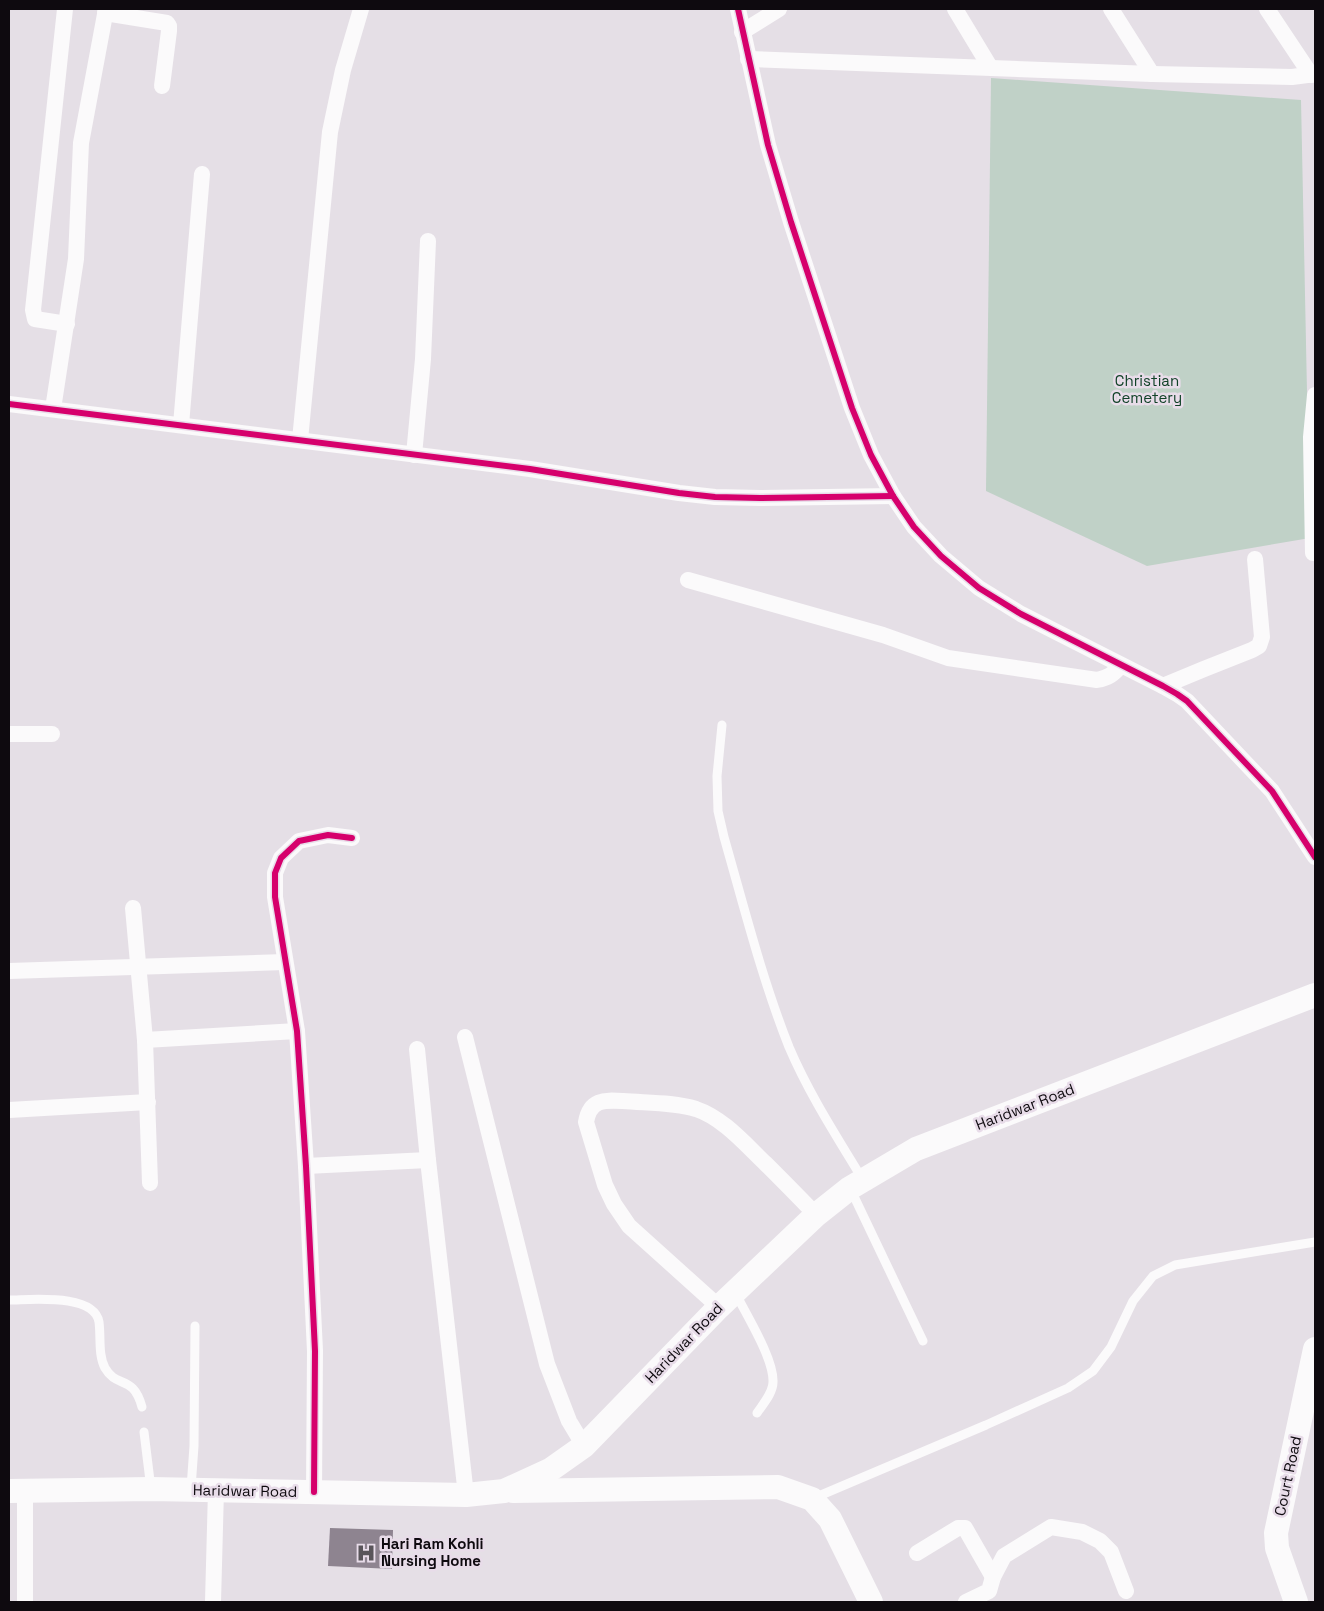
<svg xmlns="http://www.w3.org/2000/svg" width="1324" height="1611" viewBox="0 0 1324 1611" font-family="'Space Grotesk',sans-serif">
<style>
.green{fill:#c0d1c7}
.building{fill:#8e8490}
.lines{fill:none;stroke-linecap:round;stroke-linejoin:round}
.lane{stroke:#fbfafb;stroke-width:9}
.street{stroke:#fbfafb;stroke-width:16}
.secondary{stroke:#fbfafb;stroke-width:24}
.cycleway-casing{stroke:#e8dce9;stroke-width:9}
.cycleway{stroke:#d6006c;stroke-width:6}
.labels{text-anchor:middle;stroke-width:5;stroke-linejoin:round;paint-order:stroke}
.park-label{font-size:15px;fill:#114228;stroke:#e8dce9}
.street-label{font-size:15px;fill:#0e0a0f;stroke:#e8dce9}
.poi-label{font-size:15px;font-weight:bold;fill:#0e0a0f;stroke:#e8dce9;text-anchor:start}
</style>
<rect width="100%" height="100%" fill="#e5dfe6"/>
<polygon class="green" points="991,78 1301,100 1310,538 1147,566 986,491"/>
<polygon class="building" points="330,1528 393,1530 392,1569 328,1566"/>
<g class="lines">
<g class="lane">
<path d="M722,725l-5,51 1,35 6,26c20,70 38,142 65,210 20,47 48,90 74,133"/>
<polyline points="850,1188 923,1341"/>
<path d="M736,1294c11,22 38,65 37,88 0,11 -10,22 -16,31"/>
<path d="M9,1300c22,0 85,-7 90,22 2,15 -1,33 6,46 12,21 28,6 37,39"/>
<polyline points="144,1432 151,1489"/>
<polyline points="191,1488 194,1446 195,1326"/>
<polyline points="814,1498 986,1425 1068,1388 1093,1371 1111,1347 1133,1301 1153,1276 1175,1265 1315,1242"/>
</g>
<g class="street">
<polyline points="65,9 33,310 35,319 67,324"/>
<polyline points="738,9 768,145 791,222 852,408 871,455 893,496 914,527 941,556 979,588 1021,614 1163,686 1177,694 1187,701 1272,791 1315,857"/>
<polyline points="955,9 990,67"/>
<polyline points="1111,9 1152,74"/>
<polyline points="1267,9 1311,75"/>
<polyline points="105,13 167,23 169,26 169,31 162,86"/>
<polyline points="742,32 779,9"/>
<polyline points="748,59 1152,74 1292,77 1315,74"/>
<polyline points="9,404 530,469 679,493 715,497 760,498 893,496"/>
<polyline points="53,409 76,259 81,143 106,9"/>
<polyline points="181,425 202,174"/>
<polyline points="300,440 330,132 343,70 361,9"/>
<polyline points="414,455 423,359 428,241"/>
<polyline points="1313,553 1311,437 1315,395"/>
<path d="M688,580l195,55 65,23 149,22c11,-2 17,-6 24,-15"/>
<polyline points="1163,686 1204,669 1252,650 1259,646 1262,637 1255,559"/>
<polyline points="9,734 52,734"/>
<polyline points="133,908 145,1040 150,1183"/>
<polyline points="9,971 285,962"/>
<polyline points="465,1037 547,1364 569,1421 584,1446"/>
<polyline points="145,1040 297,1031"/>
<polyline points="417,1049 428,1160 466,1495"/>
<polyline points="9,1110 148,1102"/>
<polyline points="306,1166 428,1160"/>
<path d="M719,1307l-90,-81 -15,-22 -9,-19 -19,-63c4,-23 18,-22 37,-21 24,2 50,1 73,8 27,9 49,35 69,54 17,17 34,34 51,52"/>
<polyline points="25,1490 25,1602"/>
<polyline points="314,1492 315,1351 306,1166 297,1031 275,897 275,873 281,858 299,841 328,835 352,838"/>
<polyline points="917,1553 958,1528 965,1528 993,1577"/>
<polyline points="213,1602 216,1490"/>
<polyline points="966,1602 989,1591 993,1577 1004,1556 1051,1527 1082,1532 1100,1541 1111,1552 1126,1591"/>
</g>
<g class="secondary">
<polyline points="9,1491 151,1489 466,1495 504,1491 550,1470 584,1446 719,1307 816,1215 850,1188 916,1149 1315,995"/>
<polyline points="513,1491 778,1487 812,1499 830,1519 871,1602"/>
<polyline points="1296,1602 1277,1548 1276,1533 1315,1349"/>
</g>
<g class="cycleway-casing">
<g id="cycleway">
<polyline points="738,9 768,145 791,222 852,408 871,455 893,496 914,527 941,556 979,588 1021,614 1163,686 1177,694 1187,701 1272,791 1315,857"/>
<polyline points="9,404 530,469 679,493 715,497 760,498 893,496"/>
<polyline points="314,1492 315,1351 306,1166 297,1031 275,897 275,873 281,858 299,841 328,835 352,838"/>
</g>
</g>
<use href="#cycleway" class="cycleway"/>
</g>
<defs>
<g id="hospital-bare" transform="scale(1.5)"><path d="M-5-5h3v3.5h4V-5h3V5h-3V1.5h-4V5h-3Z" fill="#59555a" stroke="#e8dce9" stroke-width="2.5" paint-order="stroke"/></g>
</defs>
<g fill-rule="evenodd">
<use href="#hospital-bare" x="366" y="1553"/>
</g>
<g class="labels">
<g class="park-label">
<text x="1147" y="386">Christian<tspan x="1147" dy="17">Cemetery</tspan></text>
</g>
<g class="street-label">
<text transform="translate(1025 1107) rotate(-21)" y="5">Haridwar Road</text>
<text transform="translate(684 1343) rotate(-46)" y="5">Haridwar Road</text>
<text transform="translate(1288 1476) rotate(-78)" y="5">Court Road</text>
<text transform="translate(245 1491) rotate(1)" y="5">Haridwar Road</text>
</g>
<g class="poi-label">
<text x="381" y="1549">Hari Ram Kohli<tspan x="381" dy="17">Nursing Home</tspan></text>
</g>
</g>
<rect width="1324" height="1611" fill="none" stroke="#0e0a0f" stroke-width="20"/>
</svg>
